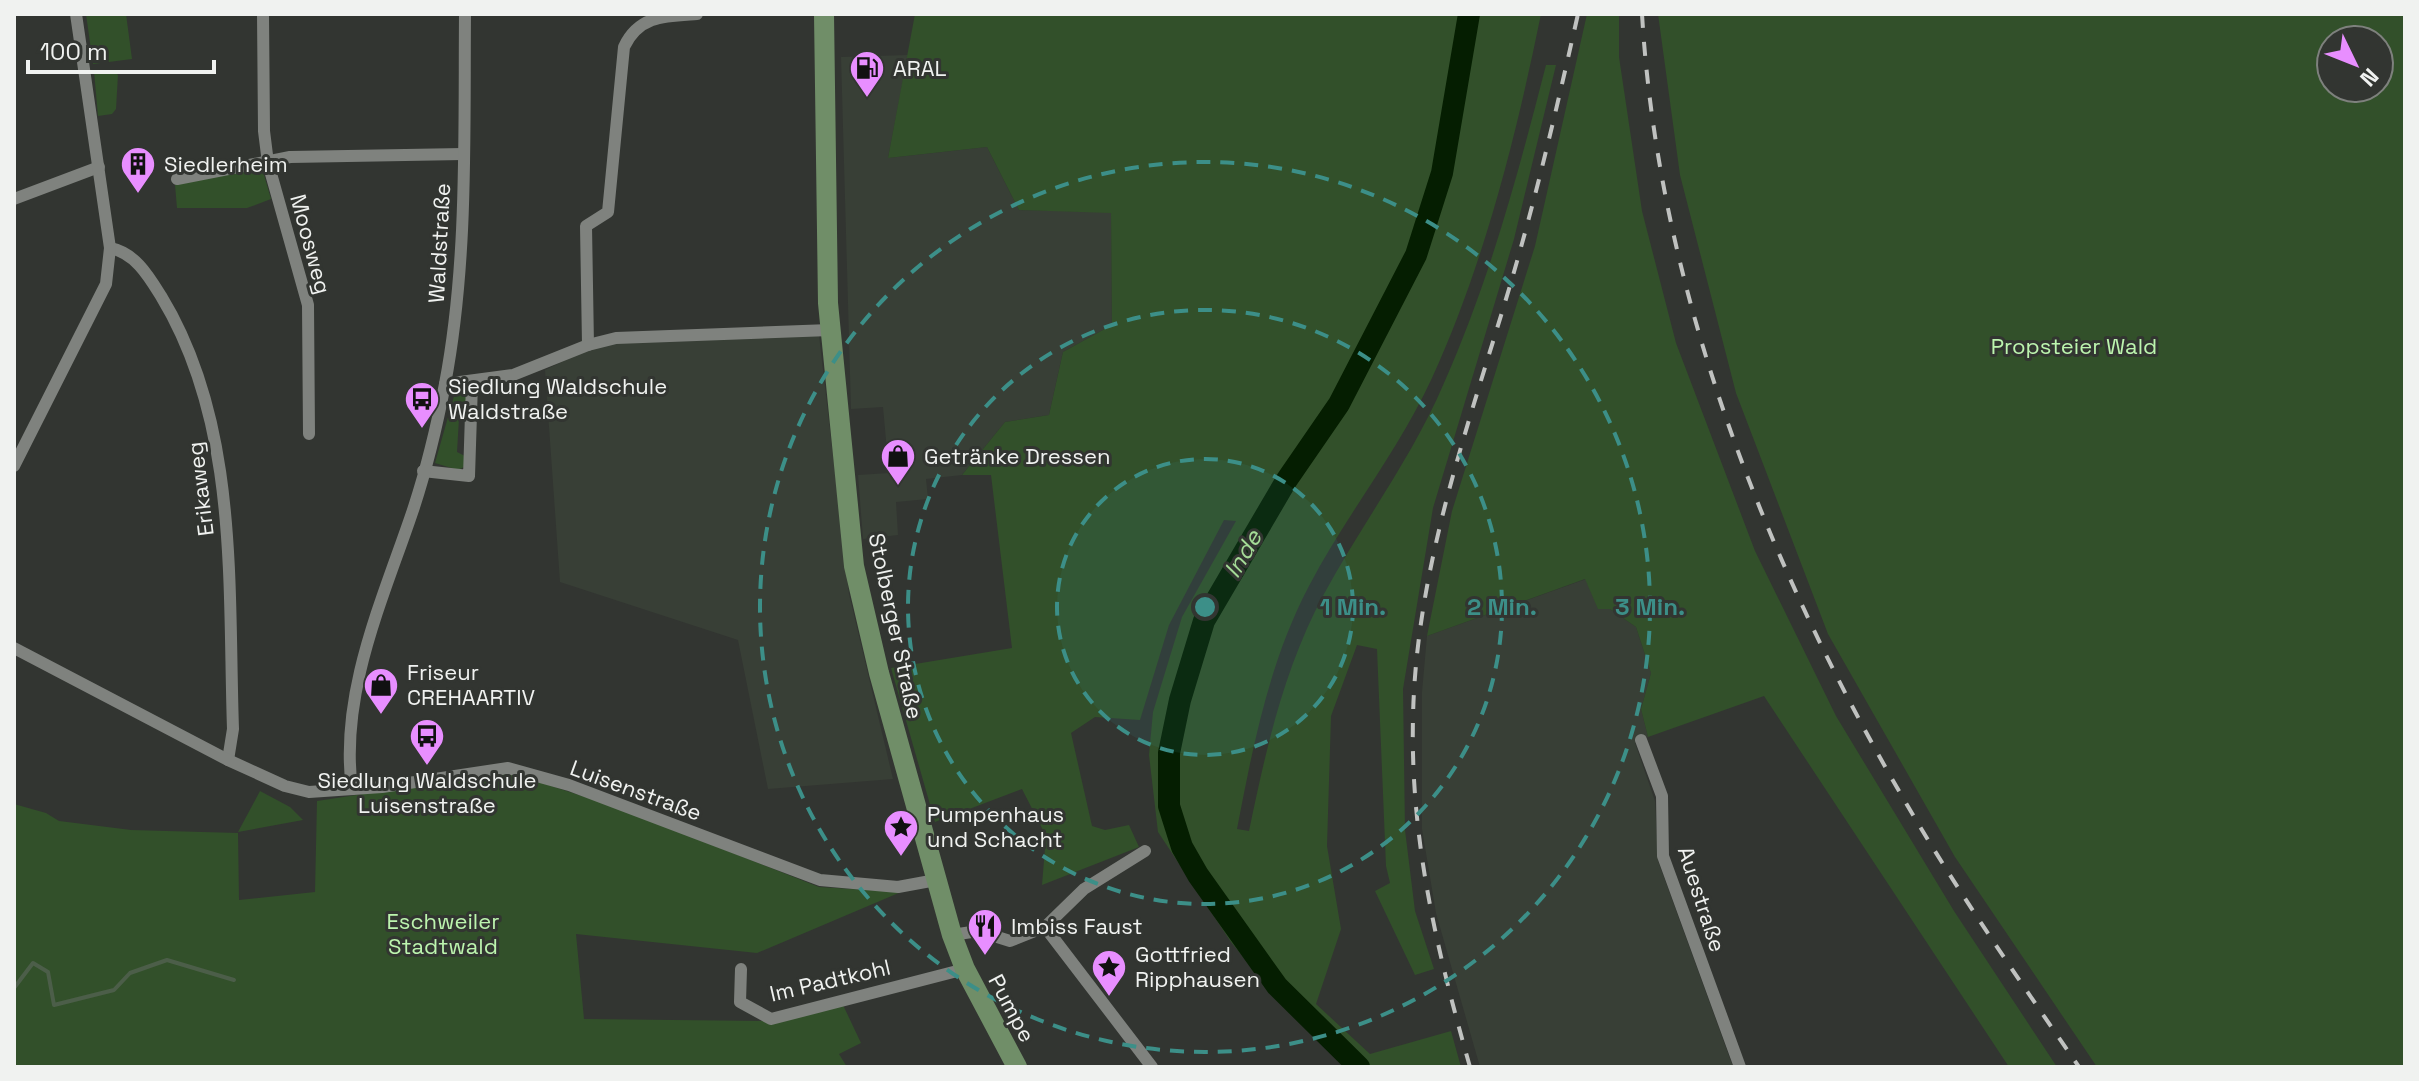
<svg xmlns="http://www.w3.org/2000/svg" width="2419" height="1081" viewBox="0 0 2419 1081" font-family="'Space Grotesk',sans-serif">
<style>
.built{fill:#383f36}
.green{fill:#32502a;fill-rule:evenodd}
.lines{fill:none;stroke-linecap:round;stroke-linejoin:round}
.stream{stroke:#4c5e49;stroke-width:4}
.river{stroke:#051e01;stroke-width:22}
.street{stroke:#7f827e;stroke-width:12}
.primary{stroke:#708e68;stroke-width:20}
.rail{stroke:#c0c2c0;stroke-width:4;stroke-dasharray:14 14;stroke-linecap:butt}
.ring{fill:none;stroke:#3c8f88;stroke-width:4;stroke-dasharray:14 10}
.labels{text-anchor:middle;stroke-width:6;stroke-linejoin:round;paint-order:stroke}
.poi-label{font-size:22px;fill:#f0f2f0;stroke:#323531;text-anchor:start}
.street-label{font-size:22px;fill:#f0f2f0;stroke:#323531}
.park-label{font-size:22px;fill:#bcf4ae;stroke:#323531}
.water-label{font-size:24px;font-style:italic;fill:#a5dc97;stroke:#323531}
.centre{fill:#3c8f88;stroke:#323531;stroke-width:4}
.ring-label{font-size:24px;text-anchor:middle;font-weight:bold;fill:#3c8f88;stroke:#323531;stroke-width:6;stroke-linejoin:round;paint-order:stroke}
</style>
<rect width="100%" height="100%" fill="#323531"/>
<g class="built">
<polygon points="908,55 888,158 987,147 1019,210 1111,212 1112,325 1063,352 1049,415 1005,422 962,475 926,479 928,499 896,502 898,535 863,539 858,475 889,473 883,407 851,409 841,57"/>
<polygon points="819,335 849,594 893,779 768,789 738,640 560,582 545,370 589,349 618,343"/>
<polygon points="1586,579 1610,609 1636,627 1651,673 1641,709 1648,737 1635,743 1655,801 1658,861 1733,1067 1480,1067 1436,913 1422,829 1422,692 1427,636"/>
</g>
<g class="green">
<polygon points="86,14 126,14 132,59 93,64"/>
<path d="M915,14h626c-25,123 -57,250 -109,364 -34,74 -86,137 -123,208 -40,76 -56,160 -72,243l12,2c17,-82 35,-163 75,-237 39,-72 88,-136 120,-211 46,-104 74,-209 102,-318h10l-42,174 -81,269 -30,181 2,141 10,81 19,58 -19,6 -40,-84 15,-8 -4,-17 -9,-217 -20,-4 -26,71 -4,130 14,83 -25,75 54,50 81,-23 10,36h-110l-80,-76 -40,-49 -73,-110 -9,-77 4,-43 29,-95 54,-96 -12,-1 -55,105 -29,95 -45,-3 -24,16 21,93 13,4 24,-5 10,22 -97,38 4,-49 -24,-47 -87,33 -44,-154 121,-20 -21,-173h-29l43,-53 44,-7 14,-63 49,-27 -1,-112 -92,-3 -32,-63 -99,11z"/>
<polygon points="1587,14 1619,14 1619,57 1642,211 1676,343 1755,551 1836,716 1954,911 2057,1067 2009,1067 1764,696 1648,737 1641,709 1651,673 1636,627 1610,609 1598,609 1585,579 1427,636 1452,511 1535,246"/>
<path d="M1658,14h747v1053h-308l-142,-210 -127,-223 -92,-241 -56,-218zM2331,40h48v48h-48z"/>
<polygon points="112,70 118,75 116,109 112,114 98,116 94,71"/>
<polygon points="262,168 271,199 247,208 177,208 175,185"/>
<polygon points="456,389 469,393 469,405 460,401 457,452 467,457 468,465 458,470 435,463"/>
<polygon points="508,772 613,806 819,887 901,892 757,953 576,934 584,1019 771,1021 843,1005 861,1043 839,1054 847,1067 14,1067 14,804 46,813 59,821 131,830 238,833 239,900 315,892 317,801"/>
<polygon points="260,791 290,807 303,820 238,832"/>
</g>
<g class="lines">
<polyline class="stream" points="14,988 33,963 48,972 54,1005 114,990 130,973 167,960 234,980"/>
<polyline class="river" points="1359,1067 1277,986 1198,875 1182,847 1169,806 1169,753 1180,700 1204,621 1286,481 1339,404 1416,255 1442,173 1469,14"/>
<g class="street">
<polyline points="263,14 264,131 268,163 308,305 309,434"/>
<polyline points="177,179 290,157 463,154"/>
<polyline points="14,199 99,167"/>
<path d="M110,248c25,5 38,27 51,48 78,128 67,288 72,433l-5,31"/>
<path d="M588,345l-2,-119 22,-14 16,-165c15,-32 42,-31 73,-33"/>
<polyline points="445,384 513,375 588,345 616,338 830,330"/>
<polyline points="14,466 106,284 110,248 76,14"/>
<polyline points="423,471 469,476 472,383"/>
<polyline points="14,648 228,760 285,786 309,792 382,787 508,768 569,785 820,880 898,887 936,880"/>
<polyline points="1641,740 1662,796 1663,856 1740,1067"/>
<path d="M352,789c-13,-97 32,-192 62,-282 13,-40 23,-82 31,-123 23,-121 19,-248 20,-370"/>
<polyline points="1045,927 1152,1067"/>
<polyline points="952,935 978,931 1010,941 1045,927 1084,889 1145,851"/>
<polyline points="741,969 740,1002 771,1019 965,969"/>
</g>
<polyline class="primary" points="824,14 828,303 854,566 879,673 952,935 965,969 1017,1067"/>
<g class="rail">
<path d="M1642,14c17,286 131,567 277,811 50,83 105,162 160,242"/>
<path d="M1470,1067c-33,-116 -60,-228 -57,-350 3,-148 54,-287 96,-428 27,-91 48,-182 69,-275"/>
</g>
</g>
<circle cx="1205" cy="607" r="148" fill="#3c8f88" fill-opacity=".12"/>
<g class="ring">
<circle cx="1205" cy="607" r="148"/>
<circle cx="1205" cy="607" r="297"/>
<circle cx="1205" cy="607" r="445"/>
</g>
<defs>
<g id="fuel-pin" transform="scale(1.8)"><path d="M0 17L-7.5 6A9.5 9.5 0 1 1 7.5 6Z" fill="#e88eff" stroke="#323531"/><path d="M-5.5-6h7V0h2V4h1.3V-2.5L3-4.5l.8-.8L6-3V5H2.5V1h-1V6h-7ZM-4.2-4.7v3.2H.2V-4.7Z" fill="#111"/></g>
<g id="building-pin" transform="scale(1.8)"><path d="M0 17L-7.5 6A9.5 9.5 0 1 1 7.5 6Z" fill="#e88eff" stroke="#323531"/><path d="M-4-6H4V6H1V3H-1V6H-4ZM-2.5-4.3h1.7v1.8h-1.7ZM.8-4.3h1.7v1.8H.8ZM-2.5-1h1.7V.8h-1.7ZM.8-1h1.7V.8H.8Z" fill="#111"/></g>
<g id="bus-pin" transform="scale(1.8)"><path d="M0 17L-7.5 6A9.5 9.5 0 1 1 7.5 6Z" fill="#e88eff" stroke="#323531"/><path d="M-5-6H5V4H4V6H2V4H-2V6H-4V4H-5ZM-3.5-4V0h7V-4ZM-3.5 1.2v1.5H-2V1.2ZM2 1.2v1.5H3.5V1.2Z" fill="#111"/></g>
<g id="shop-pin" transform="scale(1.8)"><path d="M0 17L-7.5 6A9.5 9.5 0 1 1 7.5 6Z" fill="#e88eff" stroke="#323531"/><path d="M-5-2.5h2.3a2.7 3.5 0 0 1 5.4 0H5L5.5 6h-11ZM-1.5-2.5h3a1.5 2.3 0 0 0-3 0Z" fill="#111"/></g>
<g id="sight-pin" transform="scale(1.8)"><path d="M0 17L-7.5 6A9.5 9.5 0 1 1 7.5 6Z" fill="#e88eff" stroke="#323531"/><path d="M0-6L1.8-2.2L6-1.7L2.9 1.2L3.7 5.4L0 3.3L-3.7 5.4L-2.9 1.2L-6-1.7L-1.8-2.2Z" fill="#111"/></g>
<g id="restaurant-pin" transform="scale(1.8)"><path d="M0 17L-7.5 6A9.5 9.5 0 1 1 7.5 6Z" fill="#e88eff" stroke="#323531"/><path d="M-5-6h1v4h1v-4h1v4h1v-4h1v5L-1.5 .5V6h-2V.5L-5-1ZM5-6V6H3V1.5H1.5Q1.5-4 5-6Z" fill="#111"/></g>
</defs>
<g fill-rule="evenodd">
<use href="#fuel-pin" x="867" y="68"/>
<use href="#building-pin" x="138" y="164"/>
<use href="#bus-pin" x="422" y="399"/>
<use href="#shop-pin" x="898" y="456"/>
<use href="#shop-pin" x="381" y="685"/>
<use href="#bus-pin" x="427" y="736"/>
<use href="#sight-pin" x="901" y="827"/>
<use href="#restaurant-pin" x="985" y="926"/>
<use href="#sight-pin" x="1109" y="967"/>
</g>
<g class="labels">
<g class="poi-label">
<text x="893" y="76">ARAL</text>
<text x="164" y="172">Siedlerheim</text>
<text x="448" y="394">Siedlung Waldschule<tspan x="448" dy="25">Waldstraße</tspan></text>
<text x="924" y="464">Getränke Dressen</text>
<text x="407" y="680">Friseur<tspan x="407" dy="25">CREHAARTIV</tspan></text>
<text x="427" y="788" text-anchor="middle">Siedlung Waldschule<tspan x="427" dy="25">Luisenstraße</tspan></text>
<text x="927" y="822">Pumpenhaus<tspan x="927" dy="25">und Schacht</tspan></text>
<text x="1011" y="934">Imbiss Faust</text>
<text x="1135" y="962">Gottfried<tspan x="1135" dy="25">Ripphausen</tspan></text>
</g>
<g class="street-label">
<text transform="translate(439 243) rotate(-87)" y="8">Waldstraße</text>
<text transform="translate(311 244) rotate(75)" y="8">Moosweg</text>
<text transform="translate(200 489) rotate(-97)" y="8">Erikaweg</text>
<text transform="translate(896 626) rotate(78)" y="8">Stolberger Straße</text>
<text transform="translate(636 790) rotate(20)" y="8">Luisenstraße</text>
<text transform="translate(1702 899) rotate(72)" y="8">Auestraße</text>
<text transform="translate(830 980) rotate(-13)" y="8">Im Padtkohl</text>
<text transform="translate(1012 1008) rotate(62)" y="8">Pumpe</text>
</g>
<g class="park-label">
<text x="2074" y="354">Propsteier Wald</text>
<text x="443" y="929">Eschweiler<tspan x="443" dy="25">Stadtwald</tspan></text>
</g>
<g class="water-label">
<text transform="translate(1243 554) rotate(-60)" y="8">Inde</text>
</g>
</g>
<circle cx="1205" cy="607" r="12" class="centre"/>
<g class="ring-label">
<text x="1353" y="615">1 Min.</text>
<text x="1502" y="615">2 Min.</text>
<text x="1650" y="615">3 Min.</text>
</g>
<rect width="2419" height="1081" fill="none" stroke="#f0f2f0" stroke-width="32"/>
<g transform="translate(2355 64) rotate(133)"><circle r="38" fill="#323531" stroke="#7e817d" stroke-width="2"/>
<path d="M0-6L14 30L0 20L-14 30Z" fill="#e88eff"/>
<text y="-12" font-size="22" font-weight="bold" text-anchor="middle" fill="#f0f2f0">N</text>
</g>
<path d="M28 60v12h186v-12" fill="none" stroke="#f0f2f0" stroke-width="4"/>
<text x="40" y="60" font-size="24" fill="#f0f2f0" stroke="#323531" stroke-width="6" paint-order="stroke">100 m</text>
</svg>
